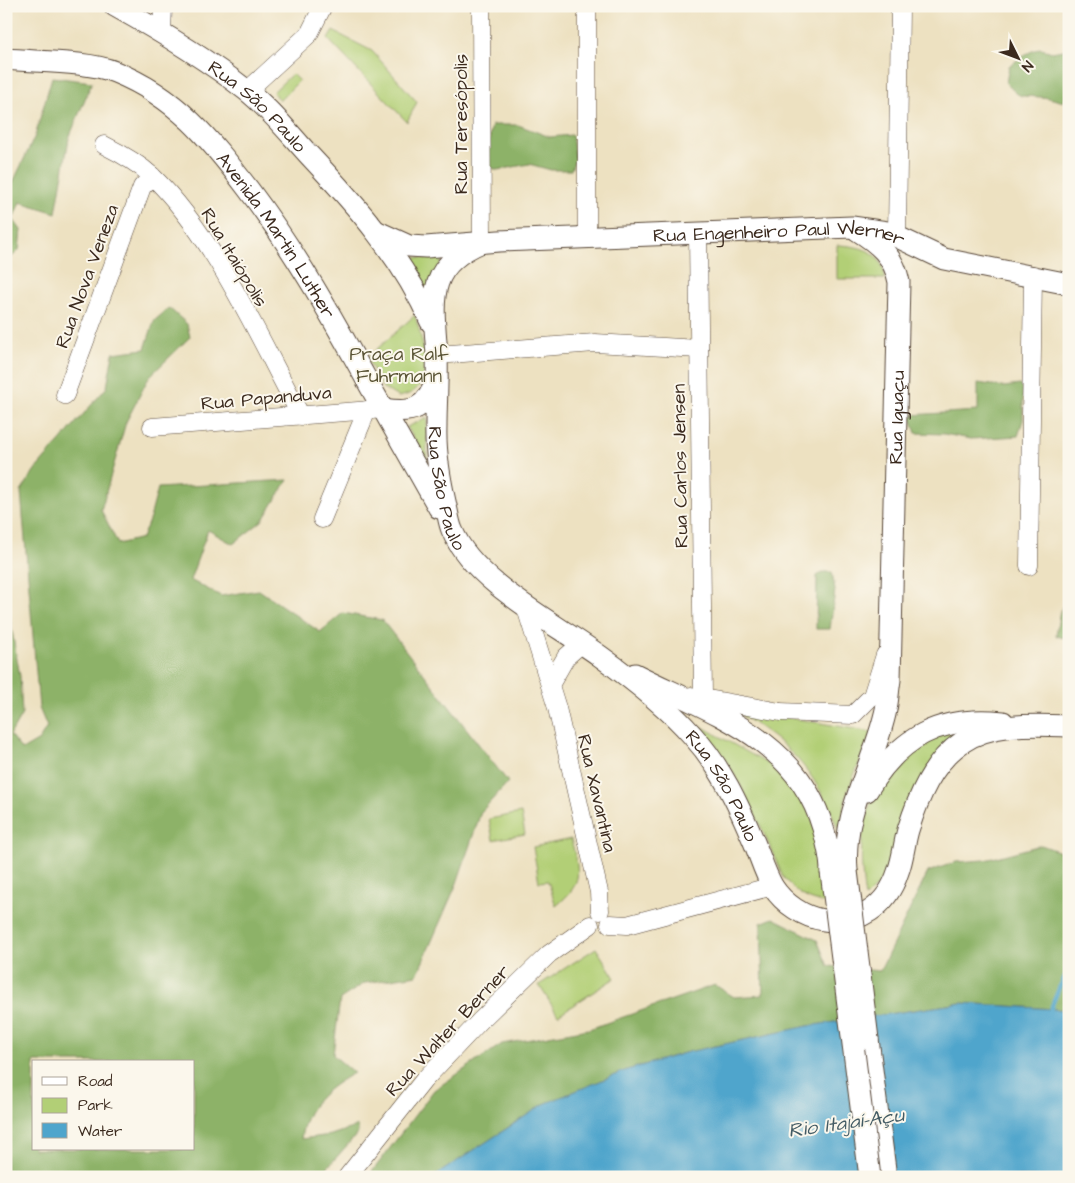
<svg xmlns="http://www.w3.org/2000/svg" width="1075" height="1183" viewBox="0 0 1075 1183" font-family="'Architects Daughter',sans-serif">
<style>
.green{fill:#b2cf76;stroke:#767c4a}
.forest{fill:#8db267;stroke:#646e42;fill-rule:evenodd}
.water{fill:#4fa5cc;stroke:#456875}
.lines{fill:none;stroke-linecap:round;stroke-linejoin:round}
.stream{stroke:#4fa5cc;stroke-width:4}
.minor-casing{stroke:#564536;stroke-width:19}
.major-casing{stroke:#564536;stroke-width:23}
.minor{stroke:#fff;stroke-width:18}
.major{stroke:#fff;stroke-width:21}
.major-bridge-casing{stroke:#564536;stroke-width:23;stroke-linecap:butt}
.major-bridge{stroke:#fff;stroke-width:21}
.labels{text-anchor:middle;stroke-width:4;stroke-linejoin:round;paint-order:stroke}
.street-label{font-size:19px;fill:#3b2a1e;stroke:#fbf7ec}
.park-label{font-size:19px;fill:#595334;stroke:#fbf7ec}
.water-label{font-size:20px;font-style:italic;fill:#435b64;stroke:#fbf7ec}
</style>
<rect width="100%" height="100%" fill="#fbf7ec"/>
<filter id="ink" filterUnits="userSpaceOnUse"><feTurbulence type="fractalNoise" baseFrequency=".02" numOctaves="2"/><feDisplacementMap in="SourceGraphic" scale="10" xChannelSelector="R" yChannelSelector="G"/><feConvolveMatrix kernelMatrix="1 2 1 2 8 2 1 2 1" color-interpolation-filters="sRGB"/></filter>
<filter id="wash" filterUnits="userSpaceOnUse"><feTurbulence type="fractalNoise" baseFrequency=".0096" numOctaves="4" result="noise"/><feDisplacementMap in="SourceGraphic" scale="20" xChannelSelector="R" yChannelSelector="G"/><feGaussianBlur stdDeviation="1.12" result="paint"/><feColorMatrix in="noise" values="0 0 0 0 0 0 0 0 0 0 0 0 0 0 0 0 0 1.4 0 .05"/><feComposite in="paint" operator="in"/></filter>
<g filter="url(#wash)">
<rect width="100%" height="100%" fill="#ede1c1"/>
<g class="green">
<polygon points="333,31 372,51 417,102 407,122 328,39"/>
<polygon points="292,74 299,81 280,100 273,92"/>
<path d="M837,245c23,1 46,5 48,34h-48z"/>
<polygon points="404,256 432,259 444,256 427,301"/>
<path d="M415,315c7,28 26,75 -17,82l-15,-9 -16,-30z"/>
<polygon points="427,418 427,460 407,427"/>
<path d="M728,707l144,25 -24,58 -9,41c-26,-66 -51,-88 -111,-124z"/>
<path d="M701,726l69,39 20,19 22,32 17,87c-21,-1 -33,-10 -46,-26 -23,-53 -45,-106 -82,-151z"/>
<path d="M963,729l-56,76 -20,66 -9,14 -13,13c-8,-56 -5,-103 40,-141 7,-6 15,-17 24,-20 10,-5 23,-5 34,-8z"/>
<polygon points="521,813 525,834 493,840 489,819"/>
<path d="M571,839c8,33 14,43 -15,67l-8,-25 -9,1 -6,-35z"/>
<polygon points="596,948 615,978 558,1015 539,985"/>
</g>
<g class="forest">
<path d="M1039,48l13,4 17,-3v28l-5,25c-8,-2 -16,-5 -24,-5 -21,-2 -18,3 -34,-14l3,-17 17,-12z"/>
<polygon points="52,77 92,82 69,138 56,213 20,202 13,219 21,230 19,250 6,263 6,197 35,136"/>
<polygon points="492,125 518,125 550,137 572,135 575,159 571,170 551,170 529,164 497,170 488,166 487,151"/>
<path d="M169,308l18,16 3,13 -41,40 -23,45 -25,88 17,34 24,-6 8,-20 8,-30 130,-8 -26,41 -29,23 -25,-14 -18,50 31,16 38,-6 61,42 23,-19 39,7 126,162 -27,30 -24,71 -40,92 -52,8 -25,16 -7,56 21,18c-28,15 -49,33 -53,66l30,-4 27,-9v7l-39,44h-313v-580l14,79 2,38 -12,21 12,15 17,-10 8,-13 -8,-19 -18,-216 13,-21 73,-84 6,-34 32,-4 9,-28zM34,1062h160v87h-160z"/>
<polygon points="978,383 1004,387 1020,385 1023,389 1023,420 1018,436 971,439 944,434 916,433 910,415 978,411"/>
<polygon points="1069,559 1069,639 1056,636 1059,615 1065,601 1063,565"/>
<polygon points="823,572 832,572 835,590 830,629 816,629 817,576"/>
<polygon points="1041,845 1069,855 1069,1010 961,1003 808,1026 688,1052 627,1070 544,1104 433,1177 368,1177 434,1090 502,1044 589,1029 715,985 734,997 763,995 761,923 773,918 817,940 828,966 880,971 928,872 956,862 985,860"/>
</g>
<polygon class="water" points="961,1003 1069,1010 1069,1177 433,1177 544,1104 627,1070 688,1052 808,1026"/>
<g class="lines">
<polyline class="stream" points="1049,1013 1059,988 1069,969"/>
</g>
</g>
<g filter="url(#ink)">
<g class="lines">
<g class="minor-casing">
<g id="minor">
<polyline points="481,6 482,242"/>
<polyline points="162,33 163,6"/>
<polyline points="247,91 309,34 323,6"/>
<path d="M104,145c18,9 34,18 48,31 62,59 108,164 149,240"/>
<polyline points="698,233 703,698"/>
<polyline points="897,235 900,6"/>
<polyline points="587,237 587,6"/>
<polyline points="437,355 595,343 699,349"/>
<polyline points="65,395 142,187 152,176"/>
<polyline points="152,427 384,409"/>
<polyline points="322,519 367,410"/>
<polyline points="1029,566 1033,275"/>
<polyline points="525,605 557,708 599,892 600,911"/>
<polyline points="550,685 566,657 582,643"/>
<polyline points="691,696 780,712 853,715 872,696 885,655"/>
<polyline points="610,924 627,925 773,886"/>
<polyline points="347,1177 424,1080 480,1021 549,954 590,925"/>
</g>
</g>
<g class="major-casing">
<g id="major">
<path id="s1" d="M115,6c45,25 90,52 131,84 23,18 43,43 63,65 48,51 93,102 122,167"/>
<path id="s2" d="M6,59c31,3 82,2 109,13 62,25 95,67 134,118 48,64 83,127 121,196 23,41 46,81 69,122"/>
<path id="s3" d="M378,232l31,14 17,1 73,-6 353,-14 35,5 57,27 125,25"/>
<path id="s4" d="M482,242c-57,24 -49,59 -45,112 1,24 -1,49 -1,73 -1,27 4,53 10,79 2,8 3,17 6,24 21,52 103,93 148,126 32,23 67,50 93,80 28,31 45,68 61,106 6,14 11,32 19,45 11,17 31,30 50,33 36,6 64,-14 75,-48 5,-13 6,-28 10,-42 10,-32 24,-67 53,-87 30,-21 73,-18 108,-17"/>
<path d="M384,409c29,5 42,0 53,-30"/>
<path d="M635,674c75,38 162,64 188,154 4,14 8,29 8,44"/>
<path d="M867,791c32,-54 73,-76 136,-69"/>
<path id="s5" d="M847,871c-5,-60 25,-102 38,-157 3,-11 3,-23 5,-34l9,-398c-5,-26 -21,-39 -42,-52"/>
<polyline points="868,1039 886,1177"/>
</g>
</g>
<use href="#minor" class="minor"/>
<use href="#major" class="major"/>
<g class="major-bridge-casing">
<g id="major-bridge">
<polyline points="847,871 868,1039"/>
<polyline points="831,872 870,1177"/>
</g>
</g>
<use href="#major-bridge" class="major-bridge"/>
</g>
</g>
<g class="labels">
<g class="street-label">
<text dy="7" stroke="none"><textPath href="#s1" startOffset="175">Rua São Paulo</textPath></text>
<text transform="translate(460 124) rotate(-90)" y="7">Rua Teresópolis</text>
<text dy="7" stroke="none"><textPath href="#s2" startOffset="344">Avenida Martin Luther</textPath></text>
<text dy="7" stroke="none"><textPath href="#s3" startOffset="405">Rua Engenheiro Paul Werner</textPath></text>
<text transform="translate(235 257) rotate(59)" y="7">Rua Itaiópolis</text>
<text transform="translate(86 276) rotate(-70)" y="7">Rua Nova Veneza</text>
<text transform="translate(266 397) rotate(-5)" y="7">Rua Papanduva</text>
<text dy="7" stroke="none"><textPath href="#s5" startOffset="460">Rua Iguaçu</textPath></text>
<text transform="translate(679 466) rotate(-91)" y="7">Rua Carlos Jensen</text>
<text dy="7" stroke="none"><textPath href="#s4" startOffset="269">Rua São Paulo</textPath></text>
<text dy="7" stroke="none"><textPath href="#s4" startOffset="689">Rua São Paulo</textPath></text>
<text transform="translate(598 793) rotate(77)" y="7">Rua Xavantina</text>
<text transform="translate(447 1030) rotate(-47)" y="7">Rua Walter Berner</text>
</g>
<g class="park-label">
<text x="399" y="360">Praça Ralf<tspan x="399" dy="22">Fuhrmann</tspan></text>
</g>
<g class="water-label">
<text transform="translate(846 1122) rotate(-8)" y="7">Rio Itajaí-Açu</text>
</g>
</g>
<rect width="1075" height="1183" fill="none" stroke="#fbf7ec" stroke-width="25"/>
<rect x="32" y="1060" width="162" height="90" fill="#fbf7ec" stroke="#aea59a"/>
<rect x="42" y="1077" width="25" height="8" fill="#ffffff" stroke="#aea59a"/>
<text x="78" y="1086" font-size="15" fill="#3b2a1e">Road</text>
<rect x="42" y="1098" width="25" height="15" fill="#b2cf76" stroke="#aea59a"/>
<text x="78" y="1110" font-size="15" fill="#3b2a1e">Park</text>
<rect x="42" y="1123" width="25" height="15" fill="#4fa5cc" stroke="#aea59a"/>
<text x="78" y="1136" font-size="15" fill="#3b2a1e">Water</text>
<g transform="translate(1018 58) rotate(132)" stroke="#fbf7ec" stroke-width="4" paint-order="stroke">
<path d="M0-4L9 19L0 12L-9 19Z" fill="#3b2a1e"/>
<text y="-8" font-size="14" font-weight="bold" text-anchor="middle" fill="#3b2a1e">N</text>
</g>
</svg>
